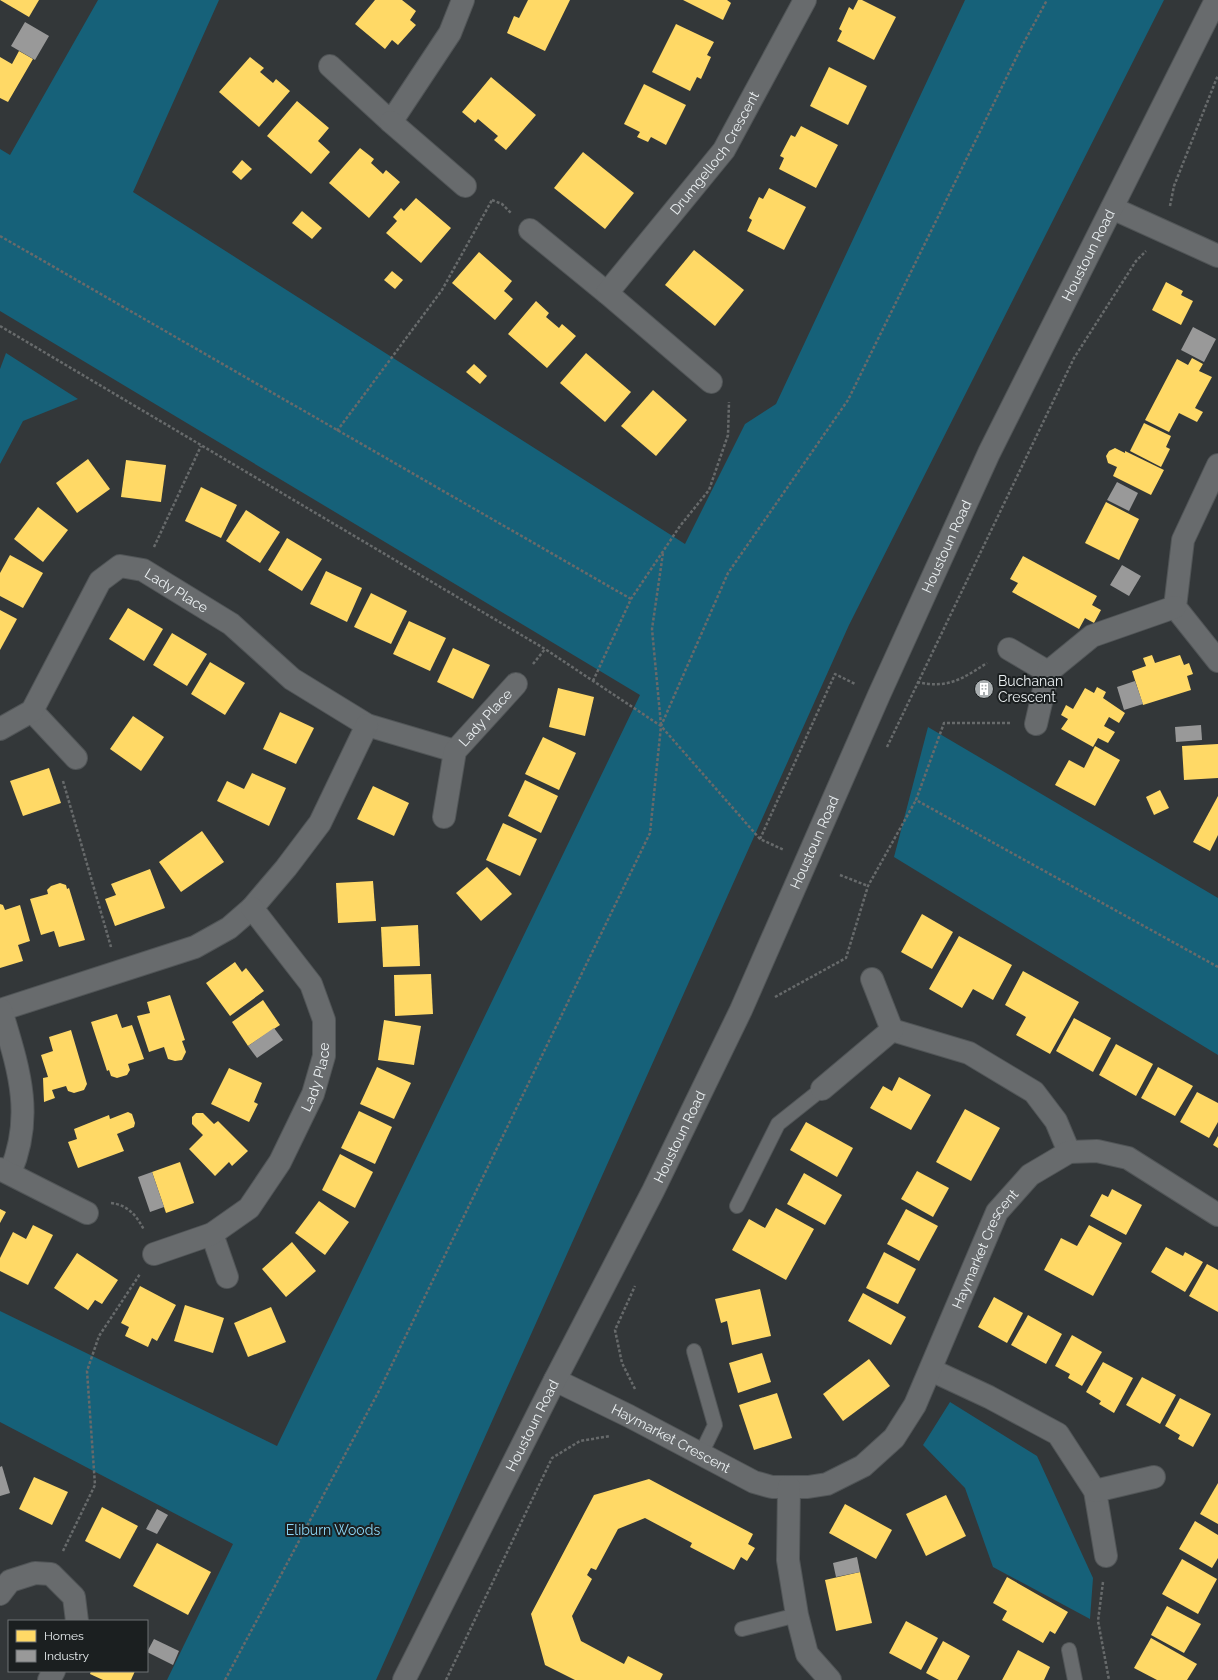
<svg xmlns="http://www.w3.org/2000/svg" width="1218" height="1680" viewBox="0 0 1218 1680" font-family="Raleway,sans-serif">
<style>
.green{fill:#166179}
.homes{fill:#ffd966}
.industry{fill:#999}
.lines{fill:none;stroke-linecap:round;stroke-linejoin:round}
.service-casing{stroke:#515557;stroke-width:16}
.minor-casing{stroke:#515557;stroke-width:24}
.tertiary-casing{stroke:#515557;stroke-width:24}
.path{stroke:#676a6b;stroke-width:2.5;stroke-dasharray:3 2;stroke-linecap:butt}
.service{stroke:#686b6d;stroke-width:14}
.minor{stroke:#686b6d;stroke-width:22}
.tertiary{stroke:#686b6d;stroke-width:22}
.labels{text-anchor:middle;stroke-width:4;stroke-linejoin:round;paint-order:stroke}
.street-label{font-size:14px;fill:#eaeff1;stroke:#1b1f20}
.poi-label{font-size:14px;fill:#eaeff1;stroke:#1b1f20;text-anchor:start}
.park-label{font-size:14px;fill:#8bd5f4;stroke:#1b1f20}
</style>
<rect width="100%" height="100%" fill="#333739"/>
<g class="green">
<polygon points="98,0 219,0 133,192 685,544 745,424 776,404 965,0 1164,0 849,625 376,1680 167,1680 233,1544 0,1422 0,1311 277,1446 640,695 0,311 0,149 10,155"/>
<polygon points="6,353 78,399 23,421 0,464 0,369"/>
<polygon points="928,727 1218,898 1218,1055 894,857"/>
<polygon points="950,1402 1037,1456 1093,1578 1090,1619 993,1567 965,1488 923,1445"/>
</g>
<g class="homes">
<polygon points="0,0 39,0 29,17"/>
<polygon points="375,0 402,0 416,11 410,20 416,25 398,45 392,40 385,49 355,24"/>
<polygon points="528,0 570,0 545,51 507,33 514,16 519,18"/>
<polygon points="683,0 727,0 731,3 723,20"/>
<polygon points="858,0 862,0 896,17 874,60 837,41 842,31 839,29 849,7 853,10"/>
<polygon points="676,24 714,42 707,55 711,57 701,79 697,77 690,91 652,72"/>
<polygon points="19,51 33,59 8,102 0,98 0,57 12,64"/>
<polygon points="250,57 264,68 260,72 273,83 276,79 290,91 259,127 219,92"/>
<polygon points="829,67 867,86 848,125 810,106"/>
<polygon points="491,77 536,115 506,150 494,140 498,136 478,119 475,123 462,112"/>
<polygon points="644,84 686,105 666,145 651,137 648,142 637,137 640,132 624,124"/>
<polygon points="297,101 329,128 318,141 330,152 311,174 267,136"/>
<polygon points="801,126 838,145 816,188 779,169 784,158 780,156 791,135 795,137"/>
<polygon points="360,148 374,159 371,163 383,174 386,170 400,182 369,218 329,183"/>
<polygon points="583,152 634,193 605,229 554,188"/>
<polygon points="242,160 252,169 241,180 232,172"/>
<polygon points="769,188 806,207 784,250 747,231 752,220 749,218 759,197 763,199"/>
<polygon points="416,198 451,228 421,263 386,233 397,221 393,217 401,208 404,211"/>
<polygon points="302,211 322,228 312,239 292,223"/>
<polygon points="694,250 744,290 715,326 665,285"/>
<polygon points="479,252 512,281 504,291 513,299 495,320 452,283"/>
<polygon points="392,271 403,280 395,289 384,280"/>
<polygon points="1166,282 1183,291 1181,295 1193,301 1181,325 1152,310"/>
<polygon points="536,301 549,313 546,317 559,328 562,324 576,336 547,368 508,334"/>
<polygon points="586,353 631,392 605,422 560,383"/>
<polygon points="1192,358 1203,364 1199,371 1212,377 1195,408 1203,412 1197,422 1179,413 1169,432 1145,420 1177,359 1188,365"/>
<polygon points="474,364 487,376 480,384 466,372"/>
<polygon points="653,390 687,420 656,456 621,426"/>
<polygon points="1144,423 1171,436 1166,447 1170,449 1161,467 1130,451"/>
<polygon points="1115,448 1125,453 1125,451 1164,470 1151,495 1113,476 1117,467 1108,463 1106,456 1109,451"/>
<polygon points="88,459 110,489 77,513 56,483"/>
<polygon points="126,460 166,465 161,502 121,497"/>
<polygon points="201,487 237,505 221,538 185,521"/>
<polygon points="1106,502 1139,519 1119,560 1085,543"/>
<polygon points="38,507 68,530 43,562 14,539"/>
<polygon points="246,510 280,532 260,563 226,541"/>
<polygon points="287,538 322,559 302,591 268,570"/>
<polygon points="10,555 43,573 23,608 0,596 0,573"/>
<polygon points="1023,556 1097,596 1092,605 1101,610 1094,623 1085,618 1079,629 1012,592 1018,583 1010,579"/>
<polygon points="326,571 362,588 347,622 310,604"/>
<polygon points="371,593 407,611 391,644 354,627"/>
<polygon points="128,608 163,629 144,661 109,639"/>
<polygon points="0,610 17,619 0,650"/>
<polygon points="409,621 446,638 430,671 393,654"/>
<polygon points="172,633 207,654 187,686 153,665"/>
<polygon points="453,648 490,665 473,699 437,682"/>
<polygon points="1152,655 1155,663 1180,655 1184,665 1189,663 1193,674 1187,676 1191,690 1143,705 1132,671 1146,666 1143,658"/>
<polygon points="210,662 245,683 225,715 191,694"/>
<polygon points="979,683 991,685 989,695 977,693"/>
<polygon points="1097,687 1106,692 1103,698 1125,713 1119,723 1109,717 1104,726 1115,732 1108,743 1098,738 1093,747 1061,729 1068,719 1061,715 1066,705 1073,709 1085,688 1094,693"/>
<polygon points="558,688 594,697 585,736 549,727"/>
<polygon points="280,712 314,728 296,764 263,749"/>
<polygon points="133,716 164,737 141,771 110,749"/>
<polygon points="543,737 576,753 559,790 525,774"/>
<polygon points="1218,744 1218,778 1184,780 1182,746"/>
<polygon points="1095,746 1120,760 1095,806 1055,785 1069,760 1084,768"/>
<polygon points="49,768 61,803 23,816 10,781"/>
<polygon points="252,773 286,788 269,826 217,801 227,781 244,789"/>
<polygon points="525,780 558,796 541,833 508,816"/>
<polygon points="373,786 409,803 394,836 357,819"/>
<polygon points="1160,790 1169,808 1154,815 1146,797"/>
<polygon points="1218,796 1218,835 1210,851 1193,842"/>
<polygon points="503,823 537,839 520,876 486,860"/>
<polygon points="202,831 224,862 181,892 159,862"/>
<polygon points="487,867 512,894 481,921 456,893"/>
<polygon points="150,869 165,908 115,926 105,899 116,895 111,884"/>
<polygon points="373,881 376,921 338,923 336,883"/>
<polygon points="60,883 66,885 67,889 69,888 85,940 59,947 54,931 41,935 30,899 48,894 47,890 51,886"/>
<polygon points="0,904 3,905 5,910 20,905 30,941 18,945 23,961 0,968"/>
<polygon points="922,914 953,932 932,969 901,952"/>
<polygon points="418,925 420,966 383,967 381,927"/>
<polygon points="959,936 1012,965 993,1000 973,989 962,1008 929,989"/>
<polygon points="235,962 242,972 246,968 264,991 230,1016 206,983"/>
<polygon points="1023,971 1079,1002 1050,1054 1016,1035 1026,1017 1005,1005"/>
<polygon points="431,974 433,1014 395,1016 394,975"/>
<polygon points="170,995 185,1040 182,1041 186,1052 182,1060 175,1061 168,1059 164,1047 149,1052 137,1016 150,1013 147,1002"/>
<polygon points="263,1000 280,1025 248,1046 232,1022"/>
<polygon points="117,1014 122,1028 132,1025 144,1059 128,1064 130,1070 127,1075 117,1078 111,1076 109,1070 107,1071 91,1022"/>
<polygon points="1074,1018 1111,1038 1093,1072 1056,1051"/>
<polygon points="384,1020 421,1026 414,1065 378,1060"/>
<polygon points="71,1030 87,1084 84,1090 74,1093 68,1091 66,1086 52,1090 55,1098 44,1102 43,1078 48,1077 41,1055 53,1051 49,1037"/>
<polygon points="1116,1044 1153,1064 1136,1096 1099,1075"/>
<polygon points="377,1067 411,1083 394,1119 360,1104"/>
<polygon points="1158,1067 1193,1086 1175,1116 1141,1098"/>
<polygon points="229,1068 262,1083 254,1102 258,1104 249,1122 211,1104"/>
<polygon points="899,1077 931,1095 911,1130 870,1108 883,1086 892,1091"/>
<polygon points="1197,1092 1218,1103 1218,1122 1209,1138 1180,1122"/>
<polygon points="965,1109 1000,1128 971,1181 936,1162"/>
<polygon points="359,1111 392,1127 375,1164 341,1148"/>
<polygon points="128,1112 132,1114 135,1123 134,1127 117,1134 124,1151 78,1168 68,1142 77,1139 74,1129 109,1115 110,1119"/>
<polygon points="196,1113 203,1113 214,1124 218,1121 248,1151 232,1166 229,1162 215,1176 189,1149 203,1135 192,1124 192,1117"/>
<polygon points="806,1122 853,1148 837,1177 790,1150"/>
<polygon points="1218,1136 1218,1148 1213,1145"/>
<polygon points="340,1154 373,1172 355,1208 322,1190"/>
<polygon points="180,1162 194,1203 166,1213 152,1172"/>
<polygon points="917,1171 949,1188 933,1217 901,1199"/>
<polygon points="804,1173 842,1195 825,1225 787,1204"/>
<polygon points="1112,1189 1142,1205 1126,1235 1090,1216 1102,1194 1108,1197"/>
<polygon points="319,1201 349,1222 325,1255 295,1233"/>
<polygon points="776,1208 814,1229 786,1280 732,1250 749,1219 765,1228"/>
<polygon points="0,1209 6,1212 0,1223"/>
<polygon points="906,1209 938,1226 919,1261 887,1244"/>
<polygon points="33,1225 53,1235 28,1285 0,1271 0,1258 13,1232 26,1239"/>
<polygon points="1089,1225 1122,1243 1093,1296 1044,1270 1061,1238 1077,1246"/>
<polygon points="292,1242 316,1271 286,1297 262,1269"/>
<polygon points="1166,1247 1183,1256 1185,1252 1203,1262 1185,1292 1151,1272"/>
<polygon points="884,1252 916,1269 898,1304 866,1288"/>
<polygon points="77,1253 118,1280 102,1304 95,1300 88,1310 54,1288"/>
<polygon points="1207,1264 1218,1270 1218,1312 1189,1296"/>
<polygon points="140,1286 176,1305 157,1341 152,1338 148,1347 125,1336 129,1327 121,1323"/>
<polygon points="760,1289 771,1336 732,1345 727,1321 721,1323 715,1299"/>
<polygon points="863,1293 906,1317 891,1345 848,1321"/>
<polygon points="994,1297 1023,1313 1007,1343 978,1327"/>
<polygon points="185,1305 224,1318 213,1353 174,1341"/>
<polygon points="271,1307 286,1342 248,1357 234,1323"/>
<polygon points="1028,1315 1062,1334 1046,1364 1011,1345"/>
<polygon points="1072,1335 1102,1352 1082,1386 1068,1378 1070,1374 1055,1366"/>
<polygon points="762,1353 771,1382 738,1393 729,1363"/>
<polygon points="869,1359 890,1386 843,1421 823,1394"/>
<polygon points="1103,1362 1133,1378 1114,1413 1099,1404 1101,1401 1086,1392"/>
<polygon points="1142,1377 1176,1395 1160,1424 1126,1405"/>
<polygon points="777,1393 792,1438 754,1450 739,1405"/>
<polygon points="1180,1398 1211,1414 1193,1447 1178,1439 1180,1435 1165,1426"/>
<polygon points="34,1477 68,1492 52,1525 19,1509"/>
<polygon points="649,1479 753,1534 748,1544 755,1548 747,1561 741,1557 734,1570 690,1547 692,1543 645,1518 618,1529 596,1570 591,1568 587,1575 592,1579 572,1616 581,1641 624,1664 628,1656 663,1674 660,1680 575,1680 545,1665 531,1614 594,1495"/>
<polygon points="1218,1483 1218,1524 1200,1514"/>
<polygon points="946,1495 966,1536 926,1556 906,1514"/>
<polygon points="845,1504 892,1530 876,1559 829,1533"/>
<polygon points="102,1507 138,1526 120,1559 85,1541"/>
<polygon points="1195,1521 1218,1535 1218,1558 1212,1568 1179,1549"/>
<polygon points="157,1543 211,1572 188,1615 133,1586"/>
<polygon points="1182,1559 1217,1579 1198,1614 1162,1594"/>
<polygon points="860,1572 872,1623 836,1631 825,1580"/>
<polygon points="1007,1577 1068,1612 1055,1634 1050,1631 1043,1643 1002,1620 1007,1611 993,1603"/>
<polygon points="1167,1606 1201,1624 1184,1653 1151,1635"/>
<polygon points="906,1621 938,1638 921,1670 889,1653"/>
<polygon points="1151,1638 1197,1664 1187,1680 1157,1680 1134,1668"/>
<polygon points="943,1641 970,1656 957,1680 939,1680 926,1673"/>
<polygon points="1018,1650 1050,1667 1044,1680 1002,1680"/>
<polygon points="91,1671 135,1671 131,1680 103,1680 90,1674"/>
</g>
<g class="industry">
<polygon points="25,22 49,36 35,60 11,46"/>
<polygon points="1193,327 1216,339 1204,362 1181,350"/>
<polygon points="1117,482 1138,493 1129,511 1107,500"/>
<polygon points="1122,565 1141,576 1129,596 1110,585"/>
<polygon points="1135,681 1143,704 1124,710 1117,687"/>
<polygon points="1201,725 1202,740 1176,742 1175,727"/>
<polygon points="274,1028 283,1040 257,1058 248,1046"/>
<polygon points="152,1172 164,1207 150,1212 138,1177"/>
<polygon points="2,1466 10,1493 0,1496 0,1467"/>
<polygon points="157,1509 168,1515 157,1534 146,1529"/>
<polygon points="857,1557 860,1572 836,1577 833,1563"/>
<polygon points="154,1639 179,1651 173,1665 147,1652"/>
</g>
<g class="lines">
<g class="service-casing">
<g id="service">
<polyline points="737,1206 778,1124 822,1089"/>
<polyline points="694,1351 715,1425 701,1454"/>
<polyline points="742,1629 797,1615"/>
<polyline points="1069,1650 1075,1680"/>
</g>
</g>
<g class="minor-casing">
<g id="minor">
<polyline points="330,66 391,122 450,33 463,0"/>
<polyline points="391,122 465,186"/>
<polyline points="1112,208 1218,256"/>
<polyline points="530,230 607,293"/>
<path id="s1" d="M711,382l-104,-89 117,-143 81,-150"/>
<polyline points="1218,465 1183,540 1175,607 1218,661"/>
<polyline points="1009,649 1048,672 1036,724"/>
<polyline points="1048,672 1092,636 1175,607"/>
<polyline points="32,711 76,758"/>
<path id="s2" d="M0,729l32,-18 68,-130 20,-15 23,4 88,54 61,55 75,46 88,26"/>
<path id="s3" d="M444,817l11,-66 61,-67"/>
<polyline points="0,1010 195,947 229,928 252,908 286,868 320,823 367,725"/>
<path d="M1,1010c17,57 34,105 9,163"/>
<polyline points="892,1030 969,1053 1034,1092 1056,1121 1069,1152"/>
<polyline points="822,1089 892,1030 872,979"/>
<polyline points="0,1169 87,1213"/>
<polyline points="212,1234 227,1277"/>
<path id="s4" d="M154,1254l58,-20 37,-26 31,-46 33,-68 11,-38v-36l-13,-36 -59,-76"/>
<polyline points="931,1370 989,1397 1058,1434 1095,1491 1106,1556"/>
<path id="s5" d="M555,1380l74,36 125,66 18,5h36l19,-3 36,-18 31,-28 21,-33 82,-193 33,-37 39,-23 28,-1 31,7 90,57"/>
<polyline points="789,1487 788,1560 797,1615 807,1654 830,1680"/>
<polyline points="1095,1491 1154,1477"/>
<polyline points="0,1594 10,1581 35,1573 51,1574 74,1597 77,1621"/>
<polyline points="49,1680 54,1671"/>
</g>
</g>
<g class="tertiary-casing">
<g id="tertiary">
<path id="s6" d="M404,1680l151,-300 98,-189 88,-181 138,-315 110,-242 227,-453"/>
</g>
</g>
<g class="path">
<polyline points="492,200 502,204 511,213"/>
<polyline points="1170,206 1174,186 1218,75"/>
<polyline points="0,236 631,599"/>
<polyline points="0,326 545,649 661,726 760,839 784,850"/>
<polyline points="337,431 442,290 492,200"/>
<polyline points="154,547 201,446"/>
<polyline points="533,664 545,649"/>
<polyline points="593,681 631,599 680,526 709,490 728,435 729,402"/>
<path d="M917,682c31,7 45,-3 70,-19"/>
<polyline points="1010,723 944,723 916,800 1218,967"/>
<polyline points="661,725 652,629 663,553"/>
<polyline points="887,747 1074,358 1136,261 1146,251"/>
<polyline points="63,781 111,947"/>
<polyline points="760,839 835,674 855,684"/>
<polyline points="840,875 868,886"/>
<polyline points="775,997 846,958 868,886 916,800"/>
<path d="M111,1203c17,2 26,13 33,27"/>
<polyline points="635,1389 622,1363 615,1330 635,1286"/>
<polyline points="63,1551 95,1485 87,1371 99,1336 140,1274"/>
<polyline points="1103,1582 1098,1621 1109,1680"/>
<polyline points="225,1680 381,1387 650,833 661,726 728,573 848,400 1022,46 1047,0"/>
<polyline points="446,1680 552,1458 580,1441 610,1436"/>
</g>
<use href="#service" class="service"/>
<use href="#minor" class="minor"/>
<use href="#tertiary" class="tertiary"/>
</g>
<defs>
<g id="building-disc" transform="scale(1)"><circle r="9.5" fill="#aaafb1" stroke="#1b1f20"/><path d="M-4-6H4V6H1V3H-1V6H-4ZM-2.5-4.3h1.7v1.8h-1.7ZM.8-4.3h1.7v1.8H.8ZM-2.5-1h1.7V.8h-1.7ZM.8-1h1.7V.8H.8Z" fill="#fff"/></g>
</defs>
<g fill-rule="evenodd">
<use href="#building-disc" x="984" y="689"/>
</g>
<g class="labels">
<g class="street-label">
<text dy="5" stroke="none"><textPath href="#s1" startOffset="314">Drumgelloch Crescent</textPath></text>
<text dy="5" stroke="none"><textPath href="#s6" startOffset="1581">Houstoun Road</textPath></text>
<text dy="5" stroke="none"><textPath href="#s6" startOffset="1257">Houstoun Road</textPath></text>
<text dy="5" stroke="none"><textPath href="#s2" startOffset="271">Lady Place</textPath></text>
<text dy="5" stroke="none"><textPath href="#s3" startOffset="112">Lady Place</textPath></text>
<text dy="5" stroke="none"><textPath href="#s6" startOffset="933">Houstoun Road</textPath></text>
<text dy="5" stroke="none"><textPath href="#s4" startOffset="255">Lady Place</textPath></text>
<text dy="5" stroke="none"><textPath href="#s6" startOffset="609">Houstoun Road</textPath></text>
<text dy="5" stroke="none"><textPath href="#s5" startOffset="590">Haymarket Crescent</textPath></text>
<text dy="5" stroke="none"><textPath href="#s6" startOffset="285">Houstoun Road</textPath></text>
<text dy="5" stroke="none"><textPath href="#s5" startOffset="130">Haymarket Crescent</textPath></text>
</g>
<g class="poi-label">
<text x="998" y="686">Buchanan<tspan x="998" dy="16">Crescent</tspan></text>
</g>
<g class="park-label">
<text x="333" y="1535">Eliburn Woods</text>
</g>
</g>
<rect x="8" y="1620" width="140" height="52" fill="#1b1f20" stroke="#6e7274"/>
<rect x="16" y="1630" width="20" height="12" fill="#ffd966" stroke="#6e7274"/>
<text x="44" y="1640" font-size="12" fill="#eaeff1">Homes</text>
<rect x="16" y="1650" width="20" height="12" fill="#999999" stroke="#6e7274"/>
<text x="44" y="1660" font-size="12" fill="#eaeff1">Industry</text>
</svg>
